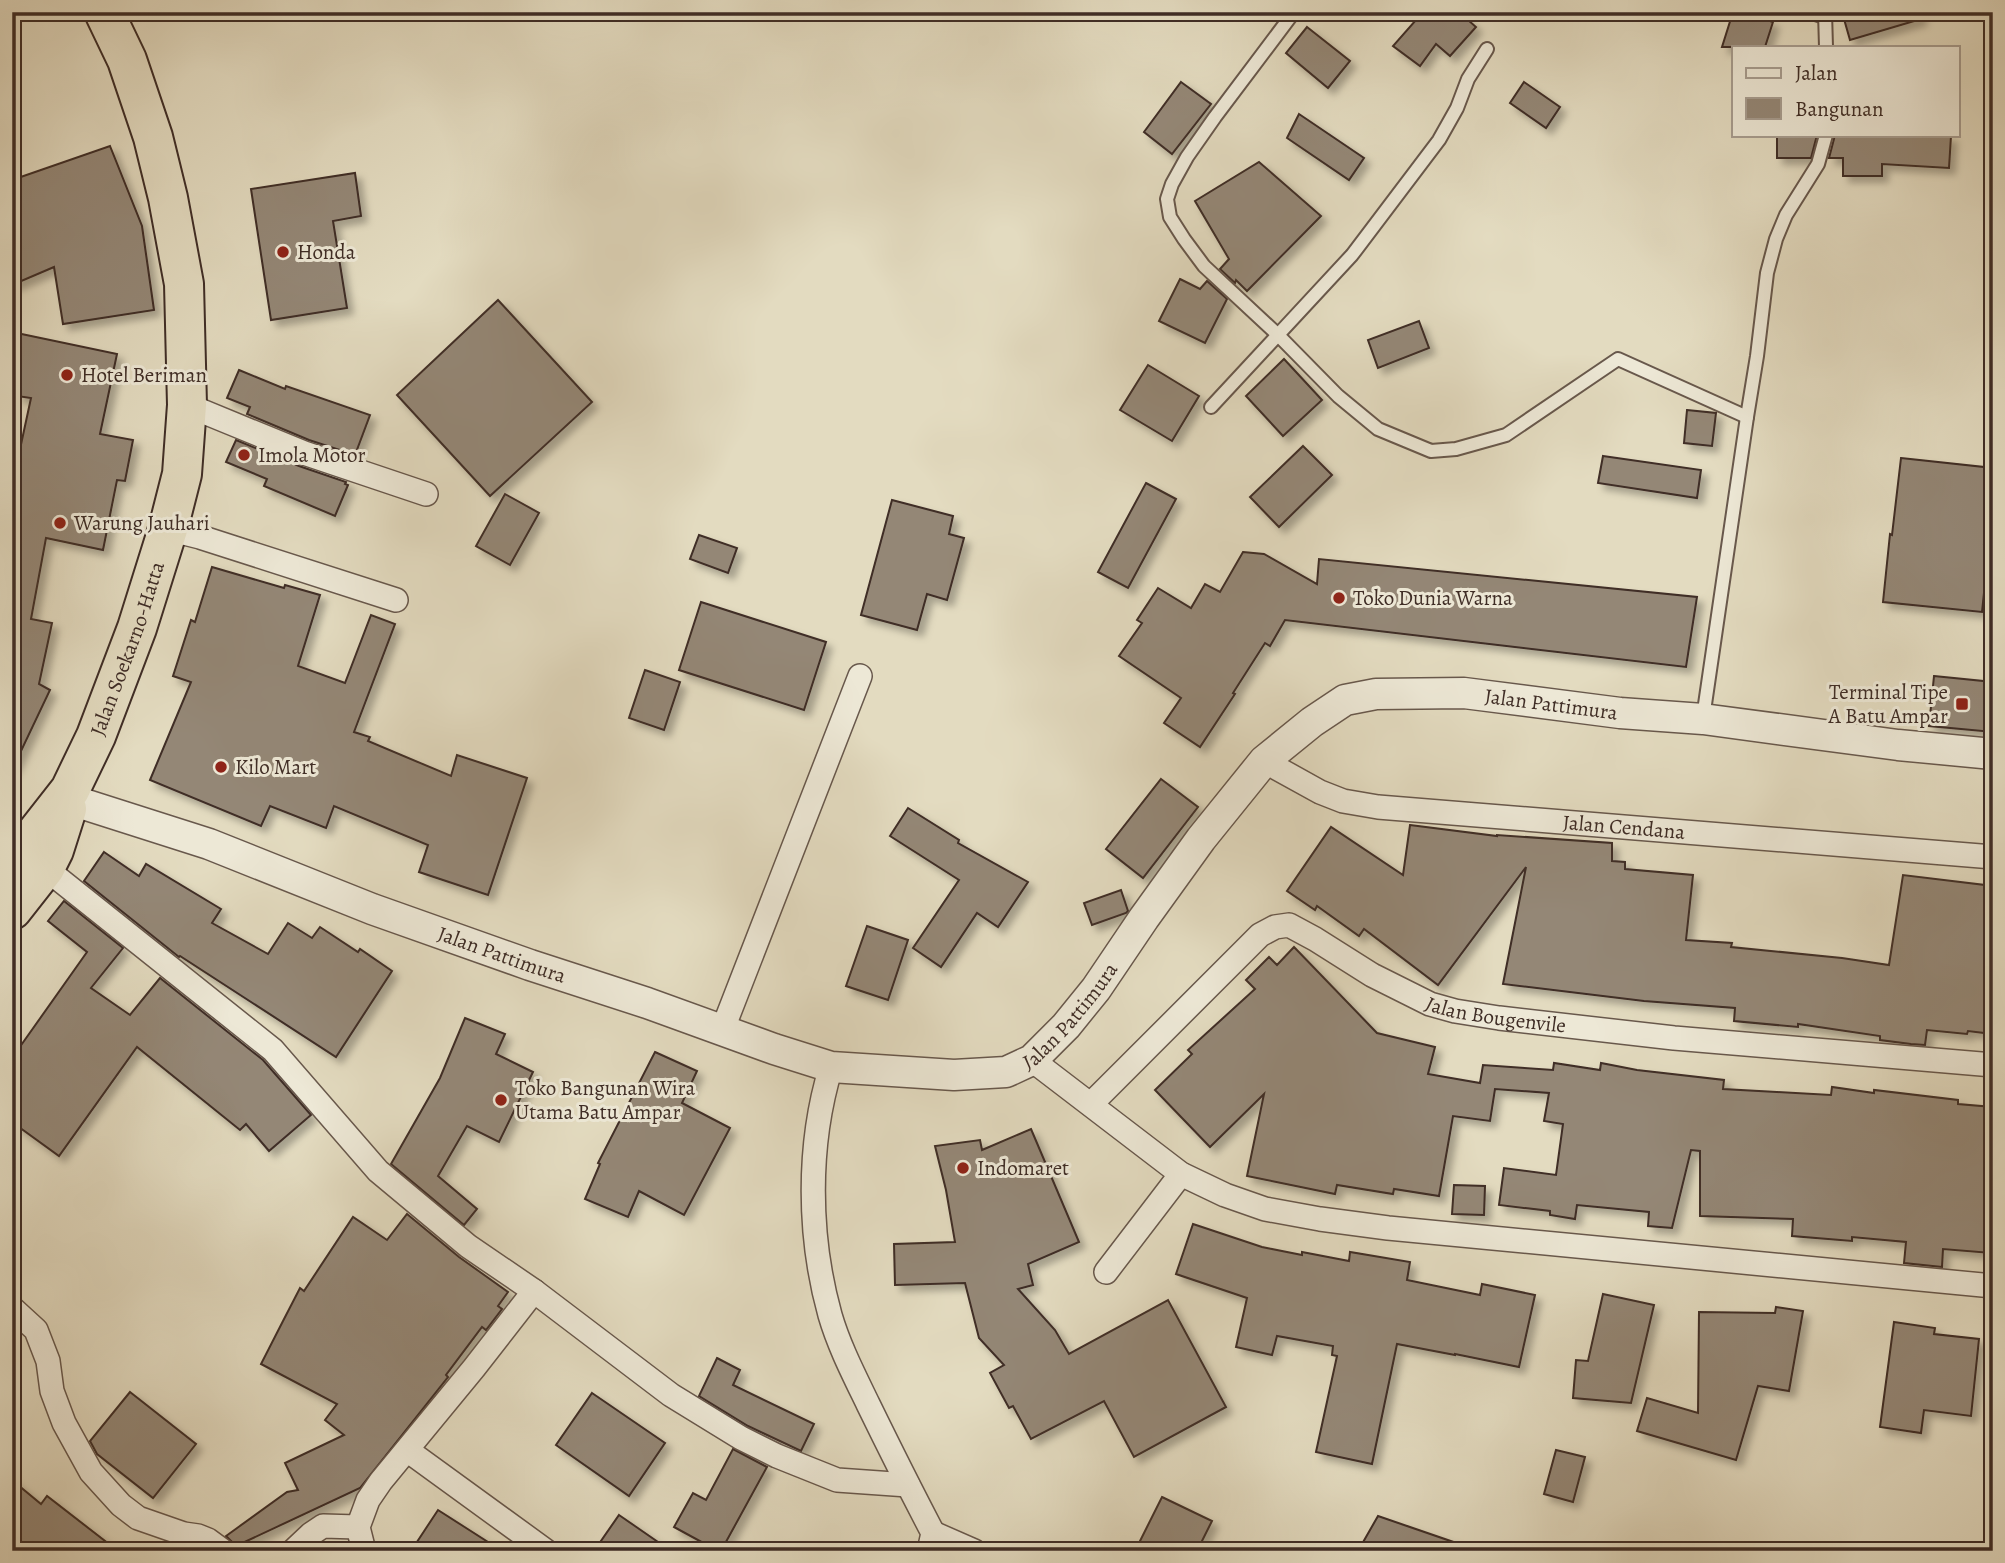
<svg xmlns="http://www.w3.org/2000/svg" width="2005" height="1563" viewBox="0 0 2005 1563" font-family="Alegreya,serif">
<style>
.building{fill:#948776;stroke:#3f2d26;stroke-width:2;filter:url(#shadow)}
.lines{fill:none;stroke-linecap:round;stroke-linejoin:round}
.service-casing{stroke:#68584c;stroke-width:16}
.minor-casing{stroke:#68584c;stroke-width:26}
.tertiary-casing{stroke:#68584c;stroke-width:33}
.trunk-casing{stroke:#3f2d26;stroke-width:42}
.service{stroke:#ede8d6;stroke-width:12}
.minor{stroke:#ede8d6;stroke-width:23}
.tertiary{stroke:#ede8d6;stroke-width:30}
.trunk{stroke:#e3dbc0;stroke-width:38}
.poi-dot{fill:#8f2418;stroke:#ede8d6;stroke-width:2.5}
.labels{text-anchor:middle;stroke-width:6;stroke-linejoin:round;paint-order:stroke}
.poi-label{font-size:21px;fill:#3f2d26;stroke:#ede8d6;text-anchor:start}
.street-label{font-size:21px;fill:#3f2d26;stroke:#ede8d6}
</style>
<defs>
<filter id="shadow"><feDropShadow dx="6" dy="6" stdDeviation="3.5" flood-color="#0004"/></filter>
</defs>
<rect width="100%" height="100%" fill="#e3dbc0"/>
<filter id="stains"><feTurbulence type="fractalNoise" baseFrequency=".00286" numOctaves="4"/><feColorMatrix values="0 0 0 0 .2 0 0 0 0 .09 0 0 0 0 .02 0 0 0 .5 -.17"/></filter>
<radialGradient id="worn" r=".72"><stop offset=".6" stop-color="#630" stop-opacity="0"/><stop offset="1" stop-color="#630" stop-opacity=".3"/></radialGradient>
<g class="building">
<polygon points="1423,12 1459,12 1476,27 1450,56 1436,44 1420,66 1393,46"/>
<polygon points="1733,12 1742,12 1773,22 1765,47 1722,47"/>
<polygon points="1842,12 1920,12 1921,19 1850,40"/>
<polygon points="1307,27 1350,61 1328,88 1286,53"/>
<polygon points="1181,82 1211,104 1172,154 1144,132"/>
<polygon points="1524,82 1560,107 1546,128 1510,103"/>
<polygon points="1299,114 1364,158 1349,180 1287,138"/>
<polygon points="1777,135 1817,135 1811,158 1777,158"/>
<polygon points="1835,135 1951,136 1949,168 1882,164 1882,176 1843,176 1843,158 1829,158"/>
<polygon points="110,146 142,226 154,310 63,324 54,267 12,285 12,180"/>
<polygon points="1259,162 1321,216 1247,291 1236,280 1235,283 1220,269 1229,259 1195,201"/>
<polygon points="355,173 361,216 333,221 347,308 271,320 251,189"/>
<polygon points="1180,279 1200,289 1207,281 1227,299 1205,343 1159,321"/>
<polygon points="498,300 592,402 490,496 397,395"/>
<polygon points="1419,321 1429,348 1378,368 1368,340"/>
<polygon points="12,332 117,354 100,434 133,440 125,481 117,480 103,550 46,538 31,619 52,623 39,684 50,690 12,770 12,514 20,478 14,477 31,398 17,396 19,385 12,383"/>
<polygon points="1284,359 1322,400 1283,436 1246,396"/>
<polygon points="1148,365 1199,396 1172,441 1120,410"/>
<polygon points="239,370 285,389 286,386 370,415 355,455 309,440 247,414 250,407 227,398"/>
<polygon points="1687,410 1716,413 1712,446 1684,443"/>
<polygon points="236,440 299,466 346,482 345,484 348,485 335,516 264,486 267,479 226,462"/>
<polygon points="1303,446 1332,475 1279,527 1250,497"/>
<polygon points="1603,456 1701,470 1697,498 1598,483"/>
<polygon points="1901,458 1993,468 1984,544 1989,545 1982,612 1883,602 1890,534 1892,535"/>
<polygon points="1146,483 1176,499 1128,588 1098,572"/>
<polygon points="505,494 539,513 510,565 476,546"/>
<polygon points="892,500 953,516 949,534 964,538 947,600 927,594 917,630 861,615"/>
<polygon points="699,535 737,548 728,573 690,559"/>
<polygon points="1243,552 1264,554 1317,584 1319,559 1697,597 1686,667 1285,620 1270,646 1265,643 1233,693 1235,694 1200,747 1164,723 1181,698 1119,656 1142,623 1137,620 1158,588 1191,608 1205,584 1220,592"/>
<polygon points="212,567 284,588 285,585 320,595 298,666 345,683 371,615 395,624 354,732 370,737 368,741 451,776 457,755 527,778 488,895 419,872 428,845 334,806 326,828 270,806 261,826 150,780 191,682 173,676 191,620 195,622"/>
<polygon points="701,602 826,642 804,710 679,670"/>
<polygon points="645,670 680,682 664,730 629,718"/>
<polygon points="1934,676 1993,682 1993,732 1929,726"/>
<polygon points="1161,779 1198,807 1143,878 1106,849"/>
<polygon points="908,808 959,840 958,843 1028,882 998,927 977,913 941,967 913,948 959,880 890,836"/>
<polygon points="1410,825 1497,836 1497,835 1612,843 1612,861 1625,862 1625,869 1693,875 1686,940 1732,943 1731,947 1842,958 1889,965 1903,875 1993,886 1993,1034 1968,1031 1967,1034 1927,1030 1925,1045 1911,1044 1880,1040 1880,1036 1798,1024 1798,1027 1734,1021 1735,1008 1644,1001 1503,984 1526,867 1438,985 1364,929 1359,936 1317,906 1315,910 1287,891 1331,827 1403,875"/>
<polygon points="104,852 139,876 146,864 221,909 212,923 268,954 288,923 312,938 320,927 358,952 360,949 392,971 336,1057 180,956 179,957 84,881"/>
<polygon points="1121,890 1128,911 1126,913 1092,925 1084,903"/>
<polygon points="64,901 123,948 91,988 130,1015 160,978 263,1060 311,1115 269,1151 246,1124 240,1130 137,1047 59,1156 12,1122 12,1058 87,952 48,921"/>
<polygon points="867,926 908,940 888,1000 846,986"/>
<polygon points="1294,947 1377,1033 1435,1047 1428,1074 1480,1083 1483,1065 1553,1070 1554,1063 1600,1070 1601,1063 1637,1070 1724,1080 1723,1089 1831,1095 1832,1087 1874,1093 1874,1090 1958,1100 1958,1104 1993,1107 1993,1234 1991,1253 1943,1249 1942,1267 1904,1263 1906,1242 1852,1237 1852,1241 1792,1236 1793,1219 1700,1216 1700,1151 1691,1150 1672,1228 1648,1226 1649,1212 1577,1205 1575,1219 1550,1215 1550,1211 1499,1205 1504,1168 1556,1175 1563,1124 1544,1121 1549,1093 1495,1089 1490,1121 1453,1116 1439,1196 1394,1189 1393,1194 1337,1185 1335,1194 1247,1176 1264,1094 1210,1147 1155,1090 1192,1054 1188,1050 1255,989 1246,980 1269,957 1277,965"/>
<polygon points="465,1018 505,1034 496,1054 533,1072 499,1142 467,1126 438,1176 477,1209 464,1225 391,1164 440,1078"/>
<polygon points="655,1052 697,1071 682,1103 730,1128 684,1215 639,1191 628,1217 585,1199 600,1164 598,1163"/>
<polygon points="1031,1129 1079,1242 1028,1264 1033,1285 1018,1289 1055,1330 1069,1354 1168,1300 1226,1407 1134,1457 1104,1401 1031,1439 1013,1406 1009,1408 990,1373 1004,1365 979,1338 965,1283 895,1285 894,1244 955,1242 946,1190 935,1146 980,1140 982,1150"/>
<polygon points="1454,1185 1485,1186 1484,1215 1452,1214"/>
<polygon points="407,1214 459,1257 508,1292 498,1306 502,1309 486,1330 482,1327 446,1375 448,1377 360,1488 236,1546 226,1536 287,1492 298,1490 285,1463 344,1435 325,1420 337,1404 261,1364 283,1321 300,1288 304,1291 353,1217 387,1240"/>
<polygon points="1193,1224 1262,1247 1302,1255 1302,1252 1349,1261 1350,1252 1410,1262 1407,1280 1480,1295 1482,1284 1535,1295 1519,1367 1455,1354 1455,1355 1397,1344 1372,1464 1316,1452 1337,1356 1332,1355 1333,1346 1277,1336 1272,1355 1236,1347 1247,1298 1176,1274"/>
<polygon points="1603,1294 1654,1305 1631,1403 1573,1398 1576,1360 1588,1361"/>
<polygon points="1776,1307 1803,1311 1789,1391 1758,1386 1736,1460 1637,1431 1647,1398 1698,1413 1699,1312 1775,1313"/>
<polygon points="1894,1322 1935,1328 1934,1334 1979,1339 1971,1416 1924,1410 1921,1433 1880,1427"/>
<polygon points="717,1358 740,1370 733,1385 814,1424 801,1451 748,1426 699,1396"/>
<polygon points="130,1392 196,1444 153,1498 97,1454 90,1441"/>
<polygon points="592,1393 665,1443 629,1496 556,1445"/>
<polygon points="733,1449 767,1467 721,1551 718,1551 674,1527 693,1493 706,1500"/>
<polygon points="1556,1450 1585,1457 1573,1502 1544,1494"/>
<polygon points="12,1480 41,1504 47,1496 118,1551 12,1551"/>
<polygon points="1162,1497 1212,1521 1197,1551 1135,1551"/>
<polygon points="438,1510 502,1551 411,1551"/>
<polygon points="619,1515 671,1551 594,1551"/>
<polygon points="1378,1516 1468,1547 1467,1551 1358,1551"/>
</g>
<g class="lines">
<g class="service-casing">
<g id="service">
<polyline points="1294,12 1215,117 1187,157 1172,184 1167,199 1170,217 1184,239 1204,266 1278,335 1338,396 1378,429 1431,451 1456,449 1506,435 1618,359 1747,417"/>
<polyline points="1809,12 1824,17"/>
<polyline points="1825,12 1826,47"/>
<polyline points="1211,407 1352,255 1439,140 1457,108 1468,79 1487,49"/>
<polyline points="1703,718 1747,417 1757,356 1767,273 1776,239 1786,215 1818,164 1826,135"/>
</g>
</g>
<g class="minor-casing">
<g id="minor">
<polyline points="187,405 304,453 426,494"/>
<polyline points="168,529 200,537 396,600"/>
<path id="s1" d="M1264,761l56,31 23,9 35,6 615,50"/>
<polyline points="45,868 273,1050 378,1171 468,1246 534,1291 671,1395 741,1438 777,1456 837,1480 908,1485"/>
<polyline points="722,1031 860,676"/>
<polyline points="1032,1060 1181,1174 1225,1195 1265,1209 1320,1219 1388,1228 1993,1286"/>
<path d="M831,1067c-24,78 -23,169 -1,248 9,31 24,60 38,89 21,43 43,87 65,129l-4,18"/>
<path id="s2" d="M1091,1104l169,-169 15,-8 14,-2 26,14 57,36 58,29 25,7 44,7 175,20 319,27"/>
<polyline points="1106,1272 1181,1174"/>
<polyline points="12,1308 36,1330 48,1361 52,1391 64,1423 91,1472 121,1505 138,1518 184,1534 198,1536 208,1540 223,1551"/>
<polyline points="407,1450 546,1551"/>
<polyline points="933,1533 974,1551"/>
<polyline points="293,1551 311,1534 323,1526 358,1527"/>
<polyline points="364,1551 358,1527 368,1500 381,1481 474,1368 534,1291"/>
</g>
</g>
<g class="tertiary-casing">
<g id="tertiary">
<path id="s3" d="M71,800l138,44 163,65 158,56 117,38 127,46 57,18 123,8 52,-3 26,-12 34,-34 30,-37 48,-71 57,-79 63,-78 48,-39 33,-22 31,-6 88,-1 156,20 83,6 195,26 95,9"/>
</g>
</g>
<g class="trunk-casing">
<g id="trunk">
<path id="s4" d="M12,864l58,-74 26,-54 41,-108 31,-99 14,-55 5,-69 -3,-121 -16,-86 -15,-61 -26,-77 -23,-48"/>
<polyline points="12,910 45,868 54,850 67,809"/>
</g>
</g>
<use href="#service" class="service"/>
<use href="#minor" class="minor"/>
<use href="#tertiary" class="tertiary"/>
<use href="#trunk" class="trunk"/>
</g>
<g class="poi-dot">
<circle cx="283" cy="252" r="7"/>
<circle cx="67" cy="375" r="7"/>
<circle cx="244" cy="455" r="7"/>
<circle cx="60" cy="523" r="7"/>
<circle cx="1339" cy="598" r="7"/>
<rect x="1955" y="697" width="14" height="14" rx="3.5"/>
<circle cx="221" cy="767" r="7"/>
<circle cx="501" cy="1100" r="7"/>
<circle cx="963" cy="1168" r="7"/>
</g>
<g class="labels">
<g class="poi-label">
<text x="297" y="259">Honda</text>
<text x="81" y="382">Hotel Beriman</text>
<text x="258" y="462">Imola Motor</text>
<text x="74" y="530">Warung Jauhari</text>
<text x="1353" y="605">Toko Dunia Warna</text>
<text x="1948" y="699" text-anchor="end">Terminal Tipe<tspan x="1948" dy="24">A Batu Ampar</tspan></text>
<text x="235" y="774">Kilo Mart</text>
<text x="515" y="1095">Toko Bangunan Wira<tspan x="515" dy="24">Utama Batu Ampar</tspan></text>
<text x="977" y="1175">Indomaret</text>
</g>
<g class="street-label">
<text dy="7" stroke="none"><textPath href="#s4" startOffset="247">Jalan Soekarno-Hatta</textPath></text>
<text dy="7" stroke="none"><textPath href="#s3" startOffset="1698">Jalan Pattimura</textPath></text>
<text dy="7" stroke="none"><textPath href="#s1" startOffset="371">Jalan Cendana</textPath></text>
<text dy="7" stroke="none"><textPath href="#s3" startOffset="458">Jalan Pattimura</textPath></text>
<text dy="7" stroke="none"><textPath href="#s3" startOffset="1068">Jalan Pattimura</textPath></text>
<text dy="7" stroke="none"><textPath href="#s2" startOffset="499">Jalan Bougenvile</textPath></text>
</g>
</g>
<rect width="2005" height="1563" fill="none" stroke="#e3dbc0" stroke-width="42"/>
<rect x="14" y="14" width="1977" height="1535" fill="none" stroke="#3f2d26" stroke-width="3.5"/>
<rect x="21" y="21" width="1963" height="1521" fill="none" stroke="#3f2d26" stroke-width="2"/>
<rect x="1732" y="46" width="228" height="91" fill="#ede8d6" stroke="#a79d90" stroke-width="2"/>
<rect x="1746" y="68" width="35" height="10" fill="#ede8d6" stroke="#a79d90" stroke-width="2"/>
<text x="1795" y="80" font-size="21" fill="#3f2d26">Jalan</text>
<rect x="1746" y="98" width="35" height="21" fill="#948776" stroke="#a79d90" stroke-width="2"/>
<text x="1795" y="116" font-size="21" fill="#3f2d26">Bangunan</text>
<rect width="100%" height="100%" filter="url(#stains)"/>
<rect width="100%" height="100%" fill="url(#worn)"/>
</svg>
